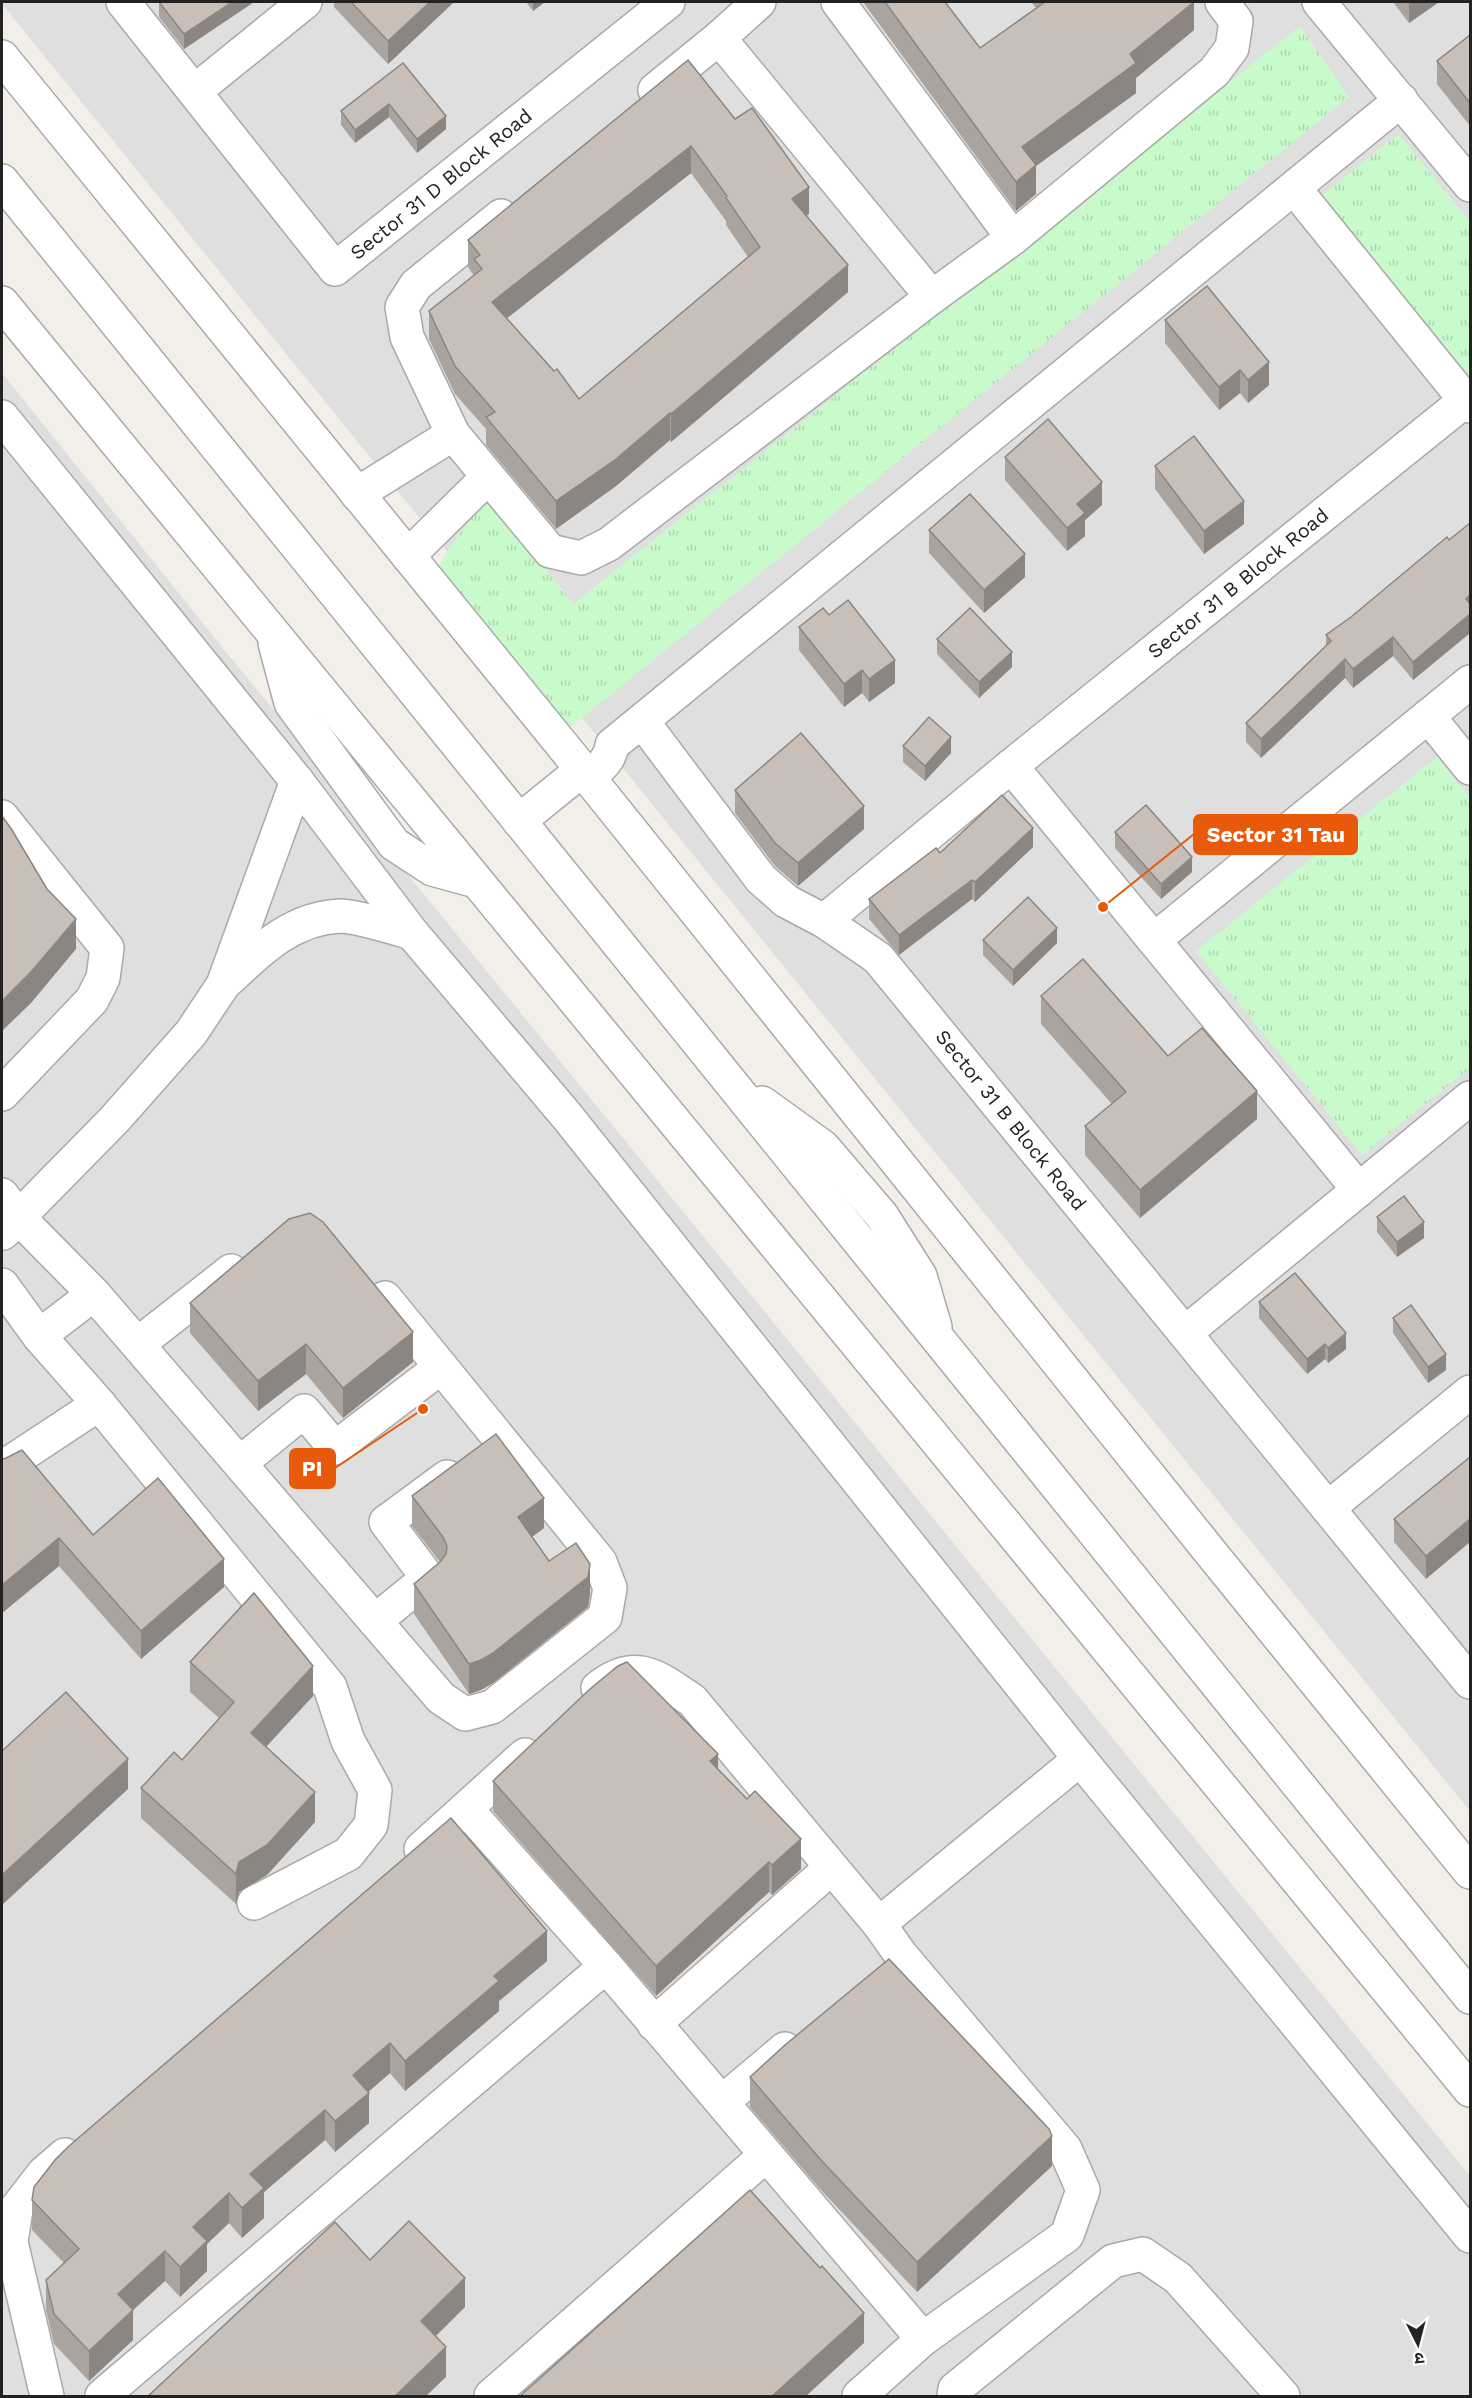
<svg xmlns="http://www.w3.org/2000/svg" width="1472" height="2398" viewBox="0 0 1472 2398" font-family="'Work Sans','Noto Sans Devanagari',sans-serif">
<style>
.residential{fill:#e0dfdf}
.park{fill:url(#park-tufts)}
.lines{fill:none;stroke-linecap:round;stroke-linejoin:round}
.minor-casing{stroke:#a9a9a9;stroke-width:36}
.minor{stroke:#fff;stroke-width:33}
.wall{fill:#aba49e;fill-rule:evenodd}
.shaded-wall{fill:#8b8681}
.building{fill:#c7bfb8;stroke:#8b8681;stroke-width:1.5;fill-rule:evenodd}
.labels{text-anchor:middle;stroke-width:5;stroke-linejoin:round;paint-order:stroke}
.street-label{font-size:20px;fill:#222;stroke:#fff}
.leader{fill:none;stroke:#e8590c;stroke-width:2}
.callout-dot{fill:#e8590c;stroke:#fff;stroke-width:2}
.callout{fill:#e8590c;stroke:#e8590c;stroke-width:2}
.callout-label{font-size:21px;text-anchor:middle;font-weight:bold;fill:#fff}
</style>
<defs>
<pattern id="park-tufts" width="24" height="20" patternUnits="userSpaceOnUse" patternTransform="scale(1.5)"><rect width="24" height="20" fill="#c8facc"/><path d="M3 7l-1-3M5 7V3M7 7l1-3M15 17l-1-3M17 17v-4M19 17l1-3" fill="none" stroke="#acd6af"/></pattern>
</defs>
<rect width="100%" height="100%" fill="#f2efe9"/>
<g class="residential">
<polygon points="2,2 1470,2 1470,1811 2,4"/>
<polygon points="2,373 218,642 1470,2176 1470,2396 2,2396"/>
</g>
<g class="park">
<polygon points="1300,26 1349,97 568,729 438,566 488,493 573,604"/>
<polygon points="1398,134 1470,222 1470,384 1318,199"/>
<polygon points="1437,757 1470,798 1470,1068 1362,1155 1196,951"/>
</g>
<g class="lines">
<g class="minor-casing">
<g id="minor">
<polyline points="123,2 335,269 668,2"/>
<polyline points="838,2 1013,238"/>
<polyline points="1319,2 1470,185"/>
<polyline points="719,38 932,297"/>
<polyline points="2,57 576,762 1207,1548 1470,1872"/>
<polyline points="655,90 719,38 759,2"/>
<polyline points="195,91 305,2"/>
<polyline points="2,181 1470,1997"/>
<polyline points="1294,188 1470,406"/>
<polyline points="501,216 416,285 402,307 407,337 453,434 550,551 581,558 609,544 932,297 1013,238 1214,72 1232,48 1236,21 1222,2"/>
<polyline points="2,303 1470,2090"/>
<polyline points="2,417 297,781 412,933 566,1115 1080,1759 1470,2236"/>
<polyline points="357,494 453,434"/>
<polyline points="408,556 488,477"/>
<polyline points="275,643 291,703 394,844 432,869 476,881"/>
<polyline points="1428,716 1470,768"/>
<polyline points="642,721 761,879 786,901 824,921 878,958 1470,1682"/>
<polyline points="1011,766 1359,1190"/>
<path d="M588,777c12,-10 22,-16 24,-32l789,-645"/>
<polyline points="2,817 107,948 103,978 92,1000 2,1094"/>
<polyline points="519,821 582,770"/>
<polyline points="824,921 1011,766 1466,400"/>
<polyline points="1154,940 1470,682"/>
<path d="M227,981c33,-31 65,-63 113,-65 16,0 55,12 72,17"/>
<polyline points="762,1103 823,1147 882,1216 920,1276 935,1327"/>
<polyline points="2,1195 18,1217 94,1294 441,1698 465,1714 492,1707 605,1617 610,1588 600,1562 385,1298"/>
<polyline points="3,1233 114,1120 191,1033 223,985 297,781"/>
<polyline points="2,1285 39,1336 99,1404 330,1687 348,1741 375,1790 371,1825 348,1854 254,1903"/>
<polyline points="1185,1333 1470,1098"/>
<polyline points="39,1336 94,1294"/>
<polyline points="138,1344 231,1271"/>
<polyline points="240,1463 304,1411 335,1448 441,1367"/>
<polyline points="2,1468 99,1404"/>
<polyline points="1328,1508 1470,1392"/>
<polyline points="375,1621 428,1578 386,1522 447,1477"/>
<path d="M598,1688c38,-31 60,-10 94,12l187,224 22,31 164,194 18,41 -16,45 -144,104 -64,57"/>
<polyline points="467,1810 606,1966 923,2339"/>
<polyline points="421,1849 525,1755"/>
<polyline points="879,1924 1080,1759"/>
<polyline points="654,2024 831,1868"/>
<polyline points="722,2102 785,2049"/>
<polyline points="47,2396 11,2242 16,2209 44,2173 65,2155"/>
<polyline points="102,2396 606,1966"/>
<polyline points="491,2396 766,2155"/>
<polyline points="954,2396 955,2389 1113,2261 1143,2254 1178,2278 1283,2396"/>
</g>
</g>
<use href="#minor" class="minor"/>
</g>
<g class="wall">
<polygon points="159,2 254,2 184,49 159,17"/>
<polygon points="334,2 454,2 388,64 334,7"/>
<polygon points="526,2 545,2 533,11"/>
<polygon points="863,2 949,2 946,3 980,48 1036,8 1031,2 1194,2 1194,30 1136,78 1136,93 1036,166 1036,194 1016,211"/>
<polygon points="1393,2 1439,2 1409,23"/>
<polygon points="1470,35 1470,126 1437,84 1437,61"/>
<path d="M688,60l121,154 -3,2 42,76 -177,150 -1,-2 -54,46 -60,43 -70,-84v-16l-31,-35 -26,-55v-28l45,-35 -6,-9v-27zM691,173l35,48v4l22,32 -169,142 -72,-81z"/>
<polygon points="403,63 446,129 417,153 389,117 355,143 341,125 341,111"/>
<polygon points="1165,320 1269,385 1248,403 1240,393 1219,410 1165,343"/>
<polygon points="1005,457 1102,505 1085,520 1085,536 1067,551 1005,480"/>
<polygon points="1155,466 1244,524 1204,554 1155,489"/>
<polygon points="1470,523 1470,633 1413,680 1393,656 1353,688 1345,678 1261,758 1246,742 1246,723 1326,646 1326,635 1351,617"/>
<polygon points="929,530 1025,577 984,613 929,553"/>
<polygon points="829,615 895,683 869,702 862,693 844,707 799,650 799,627"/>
<polygon points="937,639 1012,667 979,698 937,654"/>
<polygon points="903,746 951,753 925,781 903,762"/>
<polygon points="735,790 864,829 798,886 775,866 735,813"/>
<polygon points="1115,832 1192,872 1161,899 1115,848"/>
<polygon points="1033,847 975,902 972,899 899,955 869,919 869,899 940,853"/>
<polygon points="983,940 1057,943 1013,986 983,955"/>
<polygon points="1041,996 1168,1056 1257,1119 1140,1218 1085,1155 1085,1126 1112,1104 1041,1024"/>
<polygon points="1377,1217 1424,1238 1397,1257 1377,1232"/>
<polygon points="1259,1302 1346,1349 1328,1363 1325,1359 1307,1374 1259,1318"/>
<polygon points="190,1303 413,1362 343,1418 306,1374 258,1411 190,1333"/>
<polygon points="1393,1318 1446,1370 1428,1383 1393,1333"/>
<polygon points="1470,1457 1426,1579 1394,1542 1394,1519"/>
<polygon points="2,1458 93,1535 224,1587 141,1659 59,1566 2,1613"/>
<polygon points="412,1496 544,1528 532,1537 549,1561 590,1594 588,1607 493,1683 481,1690 469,1694 414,1614 414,1584 440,1562 412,1526"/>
<polygon points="190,1662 313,1696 266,1747 315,1822 267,1875 239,1892 236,1904 141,1818 141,1788 182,1760 220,1719 190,1692"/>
<polygon points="718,1769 801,1869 772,1895 769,1892 656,1996 493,1811 493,1781"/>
<polygon points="547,1961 499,2001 499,2011 405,2091 390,2073 368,2092 369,2123 335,2152 325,2140 264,2192 264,2218 242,2238 229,2223 207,2244 207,2271 180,2297 165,2281 133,2310 133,2340 89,2381 54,2344 46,2310 46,2280 64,2263 32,2230 32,2200"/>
<polygon points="750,2077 1052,2166 917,2292 820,2189 750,2107"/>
</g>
<g class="shaded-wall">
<polygon points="232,2 254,2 184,49 184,34"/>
<polygon points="430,2 454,2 388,64 388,41"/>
<polygon points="533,2 545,2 533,11"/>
<polygon points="1194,2 1194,30 1136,78 1136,93 1036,166 1036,194 1016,211 1016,182 1022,147 1130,54"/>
<polygon points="1409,2 1439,2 1409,23"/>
<polygon points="389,104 389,117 355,143 355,130"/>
<polygon points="446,116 446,129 417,153 417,139"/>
<polygon points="691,146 691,173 492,330 492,302"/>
<polygon points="809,187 809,214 792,226 792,199"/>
<polygon points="848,265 848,292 671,442 671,414"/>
<polygon points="1269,362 1269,385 1248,403 1248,380"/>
<polygon points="1240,370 1240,393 1219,410 1219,387"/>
<polygon points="670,413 670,440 616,486 556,529 556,501"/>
<polygon points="1102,482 1102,505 1085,520 1085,536 1067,551 1067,528 1077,504"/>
<polygon points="1244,501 1244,524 1204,554 1204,531"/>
<polygon points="1025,554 1025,577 984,613 984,590"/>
<polygon points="1470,595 1470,614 1466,599"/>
<polygon points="1470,614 1470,633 1413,680 1413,662"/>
<polygon points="1393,637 1393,656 1353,688 1353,669"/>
<polygon points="1012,652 1012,667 979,698 979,682"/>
<polygon points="1345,659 1345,678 1261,758 1261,739"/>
<polygon points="895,660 895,683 869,702 869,679"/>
<polygon points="862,670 862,693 844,707 844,684"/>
<polygon points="951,737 951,753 925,781 925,766"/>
<polygon points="864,806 864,829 798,886 798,863"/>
<polygon points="1033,828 1033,847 975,902 975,882"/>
<polygon points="1192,857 1192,872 1161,899 1161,884"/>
<polygon points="972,880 972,899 899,955 899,935"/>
<polygon points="76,919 76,949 31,1003 2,1031 2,1001"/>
<polygon points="1057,928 1057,943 1013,986 1013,970"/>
<polygon points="1257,1091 1257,1119 1140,1218 1140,1190"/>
<polygon points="1424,1222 1424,1238 1397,1257 1397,1242"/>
<polygon points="413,1332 413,1362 343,1418 343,1388"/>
<polygon points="1346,1333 1346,1349 1328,1363 1328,1348"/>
<polygon points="306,1344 306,1374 258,1411 258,1381"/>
<polygon points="1325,1344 1325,1359 1307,1374 1307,1359"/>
<polygon points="1446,1354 1446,1370 1428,1383 1428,1367"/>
<polygon points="544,1498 544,1528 518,1547 518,1517"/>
<polygon points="1470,1519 1470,1542 1426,1579 1426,1556"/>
<polygon points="59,1538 59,1566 2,1613 2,1585"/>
<polygon points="224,1559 224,1587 141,1659 141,1631"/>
<polygon points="590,1564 590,1594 588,1607 493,1683 481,1690 469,1694 469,1664"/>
<polygon points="313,1666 313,1696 251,1763 251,1733"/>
<polygon points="718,1754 718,1784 710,1761"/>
<polygon points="128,1759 128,1789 2,1905 2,1875"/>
<polygon points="315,1792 315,1822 267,1875 239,1892 236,1904 236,1874 239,1862"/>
<polygon points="801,1839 801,1869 772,1895 772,1865"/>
<polygon points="769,1862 769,1892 656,1996 656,1966"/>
<polygon points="547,1931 547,1961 499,2001 499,2011 405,2091 405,2061 494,1976"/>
<polygon points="390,2043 390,2073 353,2105 353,2075"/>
<polygon points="369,2093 369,2123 335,2152 335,2121"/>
<polygon points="325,2110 325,2140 264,2192 264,2218 242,2238 242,2208 250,2174"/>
<polygon points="1052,2136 1052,2166 917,2292 917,2262"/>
<polygon points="229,2193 229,2223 207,2244 207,2271 180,2297 180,2267 193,2227"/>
<polygon points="165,2251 165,2281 133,2310 133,2340 89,2381 89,2351 118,2294"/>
<polygon points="465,2278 465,2307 421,2351 421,2321"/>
<polygon points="864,2313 864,2343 805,2397 771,2397"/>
<polygon points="446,2347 446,2377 425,2397 394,2397"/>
</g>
<g class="building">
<polygon points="159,2 232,2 184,34"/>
<polygon points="351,2 430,2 388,41"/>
<polygon points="885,2 945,2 980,48 1045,2 1194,2 1130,54 1136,63 1022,147 1036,165 1016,182"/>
<polygon points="1470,35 1470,103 1437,61"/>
<path d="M688,60l47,59 17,-11 57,79 -17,12 56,66 -177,149 -1,-1 -54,46 -60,42 -70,-84 9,-5 -40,-46 -26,-55 53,-42 -8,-10 6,-4 -12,-15zM691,146l36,50 -1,2 34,49 -181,152 -22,-30 -3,2 -62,-69z"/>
<polygon points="403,63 446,116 417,139 389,104 355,130 341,111"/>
<polygon points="1207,286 1269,362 1248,380 1240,370 1219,387 1165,320"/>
<polygon points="1048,419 1102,482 1077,504 1085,513 1067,528 1005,457"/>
<polygon points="1194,436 1244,501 1204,531 1155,466"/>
<polygon points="970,494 1025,554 984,590 929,530"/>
<polygon points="1470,523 1470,595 1466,599 1470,604 1470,614 1413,662 1393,637 1353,669 1345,659 1261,739 1246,723 1331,641 1326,635 1351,617 1447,537 1449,540"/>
<polygon points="848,600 895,660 869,679 862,670 844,684 799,627 823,608 829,615"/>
<polygon points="970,608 1012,652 979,682 937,639"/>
<polygon points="929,717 951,737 925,766 903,746"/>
<polygon points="801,733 864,806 798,863 775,843 735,790"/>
<polygon points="1002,795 1033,828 975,882 972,880 899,935 869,899 936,848 940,853"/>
<polygon points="1146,805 1192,857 1161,884 1115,832"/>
<polygon points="2,816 12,830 47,889 76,919 31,972 2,1001"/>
<polygon points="1028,897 1057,928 1013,970 983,940"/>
<polygon points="1083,959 1168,1056 1202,1028 1257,1091 1140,1190 1085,1126 1126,1092 1041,996"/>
<polygon points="1404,1196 1424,1222 1397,1242 1377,1217"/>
<polygon points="310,1213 323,1222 413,1332 343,1388 306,1344 258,1381 190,1303 289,1219"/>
<polygon points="1295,1273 1346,1333 1328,1348 1325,1344 1307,1359 1259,1302"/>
<polygon points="1411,1305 1446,1354 1428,1367 1393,1318"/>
<polygon points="496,1434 544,1498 518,1517 549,1561 576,1543 590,1564 588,1577 493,1653 481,1660 469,1664 414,1584 440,1562 446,1554 447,1546 443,1537 412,1496"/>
<polygon points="22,1450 93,1535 158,1478 224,1559 141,1631 59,1538 2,1585 2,1458 4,1459"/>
<polygon points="1470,1457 1470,1519 1426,1556 1394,1519"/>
<polygon points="254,1593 313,1666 251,1733 315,1792 267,1845 239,1862 236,1874 141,1788 174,1752 182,1760 234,1702 190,1662"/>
<polygon points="627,1662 718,1754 710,1761 747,1799 755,1791 801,1839 772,1865 769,1862 656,1966 493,1781 590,1689 618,1666"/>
<polygon points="66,1692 128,1759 2,1875 2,1751"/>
<polygon points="451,1818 547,1931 494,1976 499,1981 405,2061 390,2043 353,2075 369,2093 335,2121 325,2110 250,2174 264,2188 242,2208 229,2193 193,2227 207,2241 180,2267 165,2251 118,2294 133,2310 89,2351 54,2314 46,2280 79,2249 32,2200 34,2187 55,2160 69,2146"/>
<polygon points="889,1959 1049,2129 1052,2136 917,2262 820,2159 750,2077 785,2045"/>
<polygon points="750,2190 820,2268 822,2266 864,2313 771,2397 519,2397"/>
<polygon points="409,2221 465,2278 421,2321 446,2347 394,2397 147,2397 335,2222 370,2260"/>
</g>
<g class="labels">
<g class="street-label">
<text transform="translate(441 184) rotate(-39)" y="7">Sector 31 D Block Road</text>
<text transform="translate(1238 583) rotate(-39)" y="7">Sector 31 B Block Road</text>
<text transform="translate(1011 1120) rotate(51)" y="7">Sector 31 B Block Road</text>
</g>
</g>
<path class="leader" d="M1103 907L1194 834M423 1409L335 1468"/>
<g class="callout-dot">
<circle cx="1103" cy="907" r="6"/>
<circle cx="423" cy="1409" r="6"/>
</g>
<g class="callout">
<rect x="1194" y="815" width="163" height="39" rx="6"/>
<rect x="290" y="1449" width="45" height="39" rx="6"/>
</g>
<g class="callout-label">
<text x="1276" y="842">Sector 31 Tau</text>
<text x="312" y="1476">PI</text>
</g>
<rect width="1472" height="2398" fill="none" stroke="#222222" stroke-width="6"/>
<g transform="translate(1418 2344) rotate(174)" stroke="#ffffff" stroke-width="4.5" paint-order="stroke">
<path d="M0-4.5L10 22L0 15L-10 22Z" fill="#222222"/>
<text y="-9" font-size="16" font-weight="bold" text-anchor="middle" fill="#222222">उ</text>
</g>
</svg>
